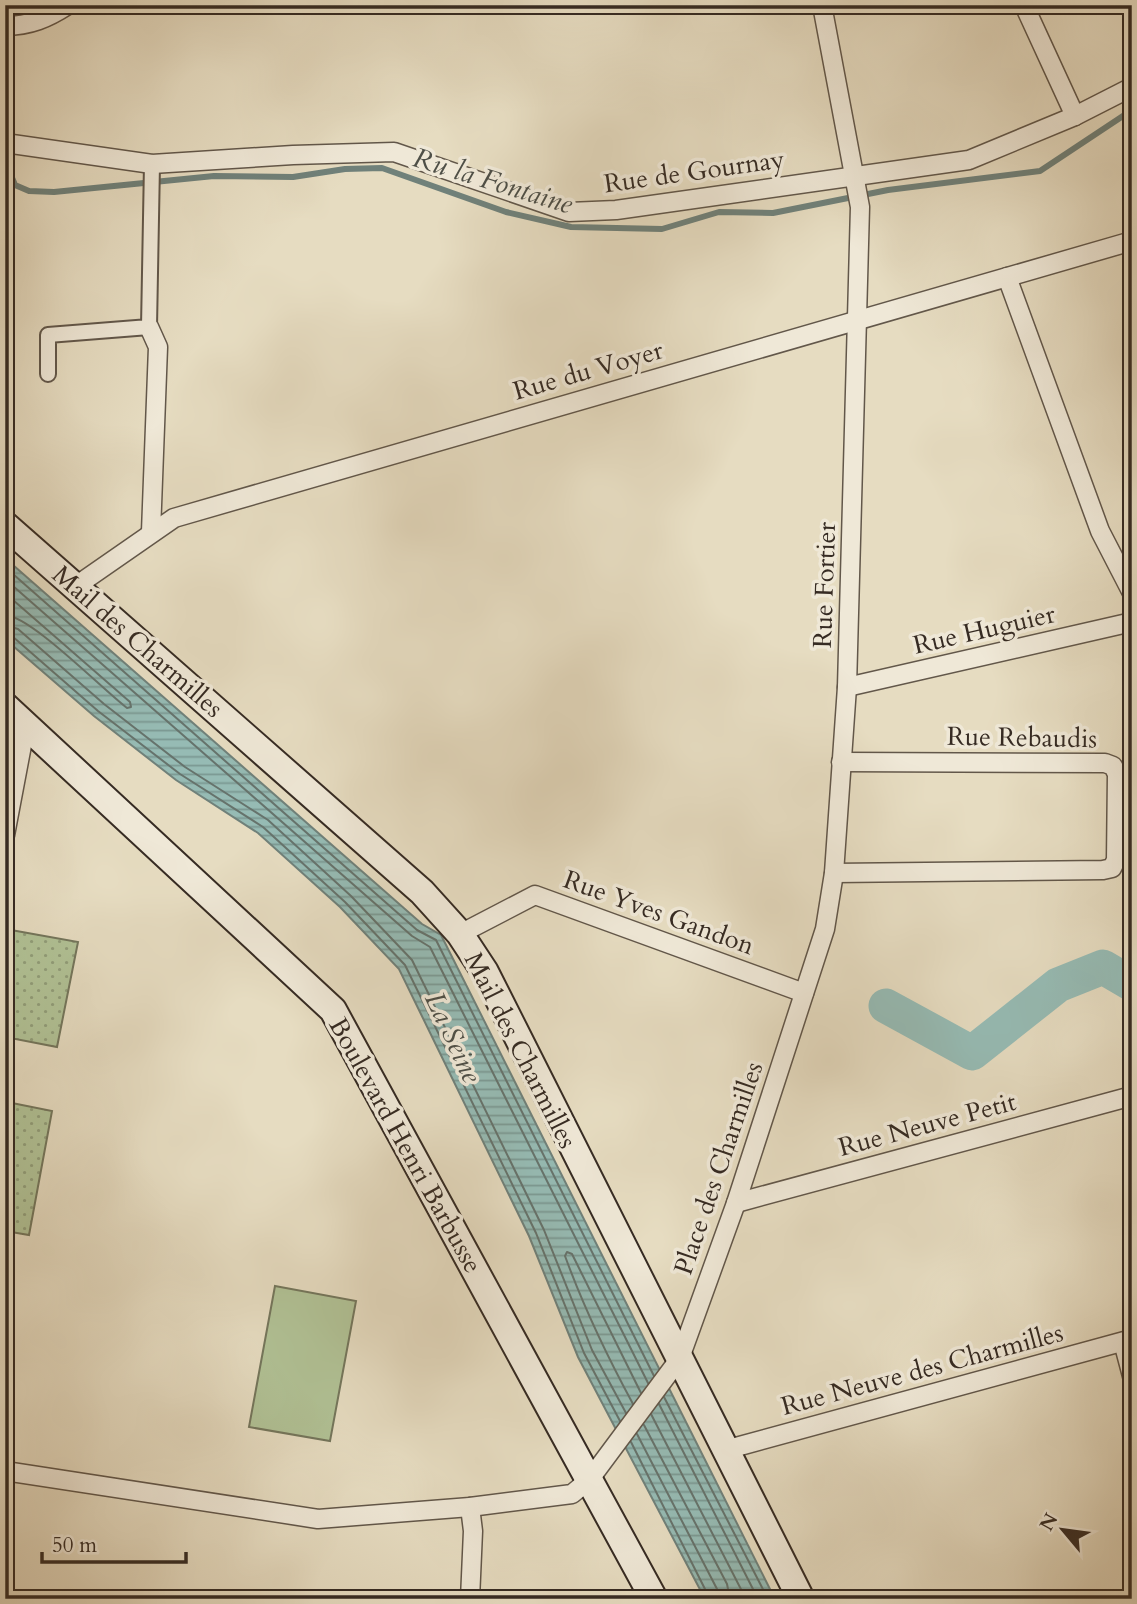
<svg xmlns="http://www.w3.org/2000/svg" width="1137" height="1604" viewBox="0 0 1137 1604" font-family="Cardo,serif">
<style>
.grass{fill:url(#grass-dots);stroke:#74765c;stroke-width:2}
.pitch{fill:#b1c296;stroke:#74765c;stroke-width:2}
.water{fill:url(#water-rules);stroke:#70817a;stroke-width:2}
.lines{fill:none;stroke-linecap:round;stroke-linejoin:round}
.shore{stroke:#66736c;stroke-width:2}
.stream{stroke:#70817a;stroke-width:6}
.river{stroke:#96bbb4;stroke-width:35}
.pedestrian-casing{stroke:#62574a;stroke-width:18}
.minor-casing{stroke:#62574a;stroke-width:21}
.secondary-casing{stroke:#362b23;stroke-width:30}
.pedestrian{stroke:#efe8d7;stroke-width:14}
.minor{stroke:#efe8d7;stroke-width:18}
.secondary{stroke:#efe8d7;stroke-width:26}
.labels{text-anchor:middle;stroke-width:7;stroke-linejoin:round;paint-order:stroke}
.street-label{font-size:26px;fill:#362b23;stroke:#efe8d7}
.water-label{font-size:28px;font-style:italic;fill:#4e4f47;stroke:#efe8d7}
</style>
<defs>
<pattern id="grass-dots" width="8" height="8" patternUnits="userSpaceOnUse" patternTransform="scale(1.75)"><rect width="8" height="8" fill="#b1c296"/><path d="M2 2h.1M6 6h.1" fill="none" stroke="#919e7a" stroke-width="1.8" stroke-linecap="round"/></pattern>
<pattern id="water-rules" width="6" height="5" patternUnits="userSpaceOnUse" patternTransform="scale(1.75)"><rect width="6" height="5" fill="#96bbb4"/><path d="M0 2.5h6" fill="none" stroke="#7b9892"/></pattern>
</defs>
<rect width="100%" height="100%" fill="#e6dcc1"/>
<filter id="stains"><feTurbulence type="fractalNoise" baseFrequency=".00286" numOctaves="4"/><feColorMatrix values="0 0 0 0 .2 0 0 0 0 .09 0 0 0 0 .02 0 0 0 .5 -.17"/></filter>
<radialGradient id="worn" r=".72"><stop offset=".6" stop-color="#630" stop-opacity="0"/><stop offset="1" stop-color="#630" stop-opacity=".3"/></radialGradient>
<g class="grass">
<polygon points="11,930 78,942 57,1047 5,1037 5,948"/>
<polygon points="7,1102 52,1111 29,1235 5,1231"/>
</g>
<polygon class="pitch" points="275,1286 356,1301 330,1441 249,1427"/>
<polygon class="water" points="5,558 422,924 441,935 775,1599 705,1599 578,1357 529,1236 399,969 340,907 258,833 176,780 94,716 5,639"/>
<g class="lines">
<g class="shore">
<polyline points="5,567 417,930 436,940 654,1376"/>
<polyline points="5,579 412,936 430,947 648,1383"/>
<path d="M5,593l125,109 1,5 -4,1c-25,-19 -96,-92 -122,-93"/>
<polyline points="5,625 18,629 104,704 185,767 268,820 351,896 412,960 544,1230 592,1350 626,1413"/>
<polyline points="5,634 12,636 98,711 180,774 263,827 345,902 405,965 536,1233 584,1353 620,1421"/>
<polyline points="664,1397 768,1599"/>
<path d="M633,1404c-26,-48 -49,-96 -68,-148l2,-4 5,2 69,139"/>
<polyline points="659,1404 758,1599"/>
<polyline points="651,1414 746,1599"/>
<polyline points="644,1425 727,1584 730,1599"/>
<polyline points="637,1434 717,1589 719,1599"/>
<polyline points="631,1442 710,1599"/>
</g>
<polyline class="stream" points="5,161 15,185 29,191 54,192 214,176 293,177 345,169 382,168 506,212 571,227 662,229 719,212 773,213 888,190 1040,171 1132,110"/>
<polyline class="river" points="886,1006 972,1053 1058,985 1103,967 1132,984"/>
<g class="pedestrian-casing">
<g id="pedestrian">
<polyline points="28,5 38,21"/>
<polyline points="48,374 48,335 149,327 152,164"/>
</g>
</g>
<g class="minor-casing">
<g id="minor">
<polyline points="1024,5 1075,116"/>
<path d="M5,26c25,0 43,-8 63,-21"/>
<polyline points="5,143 152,164 293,155 394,152 569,212 616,210 969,160 1075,116 1132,87"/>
<polyline points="1007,277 1100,531 1132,593"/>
<polyline points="149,327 158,347 151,532"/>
<polyline points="76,586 174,518 1132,241"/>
<polyline points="847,687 1132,622"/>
<polyline points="5,835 26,724"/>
<polyline points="834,873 1103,870 1112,868 1116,860 1117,774 1113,766 1105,763 841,762"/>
<polyline points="460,934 535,895 804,993"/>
<polyline points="736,1203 1132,1096"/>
<polyline points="1123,1342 1132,1376"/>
<polyline points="725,1450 1132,1339"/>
<polyline points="5,1471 318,1519 470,1507 572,1494 590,1479 680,1358 736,1203 825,929 834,873 847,687 860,207 822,5"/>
<polyline points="470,1507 473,1531 470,1599"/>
</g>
</g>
<g class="secondary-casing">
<g id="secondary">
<polyline points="5,525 422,892 460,934 485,972 801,1599"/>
<polyline points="5,706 333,1010 654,1599"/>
</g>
</g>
<use href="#pedestrian" class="pedestrian"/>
<use href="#minor" class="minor"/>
<use href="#secondary" class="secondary"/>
</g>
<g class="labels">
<g class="street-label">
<text transform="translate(694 171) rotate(-8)" y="9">Rue de Gournay</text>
<text transform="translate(588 370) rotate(-16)" y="9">Rue du Voyer</text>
<text transform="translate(824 585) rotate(-88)" y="9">Rue Fortier</text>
<text transform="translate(984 629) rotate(-13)" y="9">Rue Huguier</text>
<text transform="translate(138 641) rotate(41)" y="9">Mail des Charmilles</text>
<text transform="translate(1022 737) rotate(1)" y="9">Rue Rebaudis</text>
<text transform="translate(659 912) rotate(20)" y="9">Rue Yves Gandon</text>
<text transform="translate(521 1050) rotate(63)" y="9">Mail des Charmilles</text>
<text transform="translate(927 1124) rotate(-15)" y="9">Rue Neuve Petit</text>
<text transform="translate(406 1145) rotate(61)" y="9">Boulevard Henri Barbusse</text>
<text transform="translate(718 1168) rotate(-71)" y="9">Place des Charmilles</text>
<text transform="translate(922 1369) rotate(-15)" y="9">Rue Neuve des Charmilles</text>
</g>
<g class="water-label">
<text transform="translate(493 180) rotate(17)" y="10">Ru la Fontaine</text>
<text transform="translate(454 1037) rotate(65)" y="10">La Seine</text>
</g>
</g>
<rect width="1137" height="1604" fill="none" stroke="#e6dcc1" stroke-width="28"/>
<rect x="7" y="7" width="1123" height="1590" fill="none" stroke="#362b23" stroke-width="3.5"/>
<rect x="14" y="14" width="1109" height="1576" fill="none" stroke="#362b23" stroke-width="2"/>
<g transform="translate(1063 1530) rotate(299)" stroke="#efe8d7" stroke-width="5" paint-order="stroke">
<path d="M0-5L12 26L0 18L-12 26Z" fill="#362b23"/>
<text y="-10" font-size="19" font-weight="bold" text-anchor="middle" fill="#362b23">N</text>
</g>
<path d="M42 1552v10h144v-10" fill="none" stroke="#362b23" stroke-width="3.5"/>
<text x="52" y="1552" font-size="21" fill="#362b23" stroke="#efe8d7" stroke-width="5" paint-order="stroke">50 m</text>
<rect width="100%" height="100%" filter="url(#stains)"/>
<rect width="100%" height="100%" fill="url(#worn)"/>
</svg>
